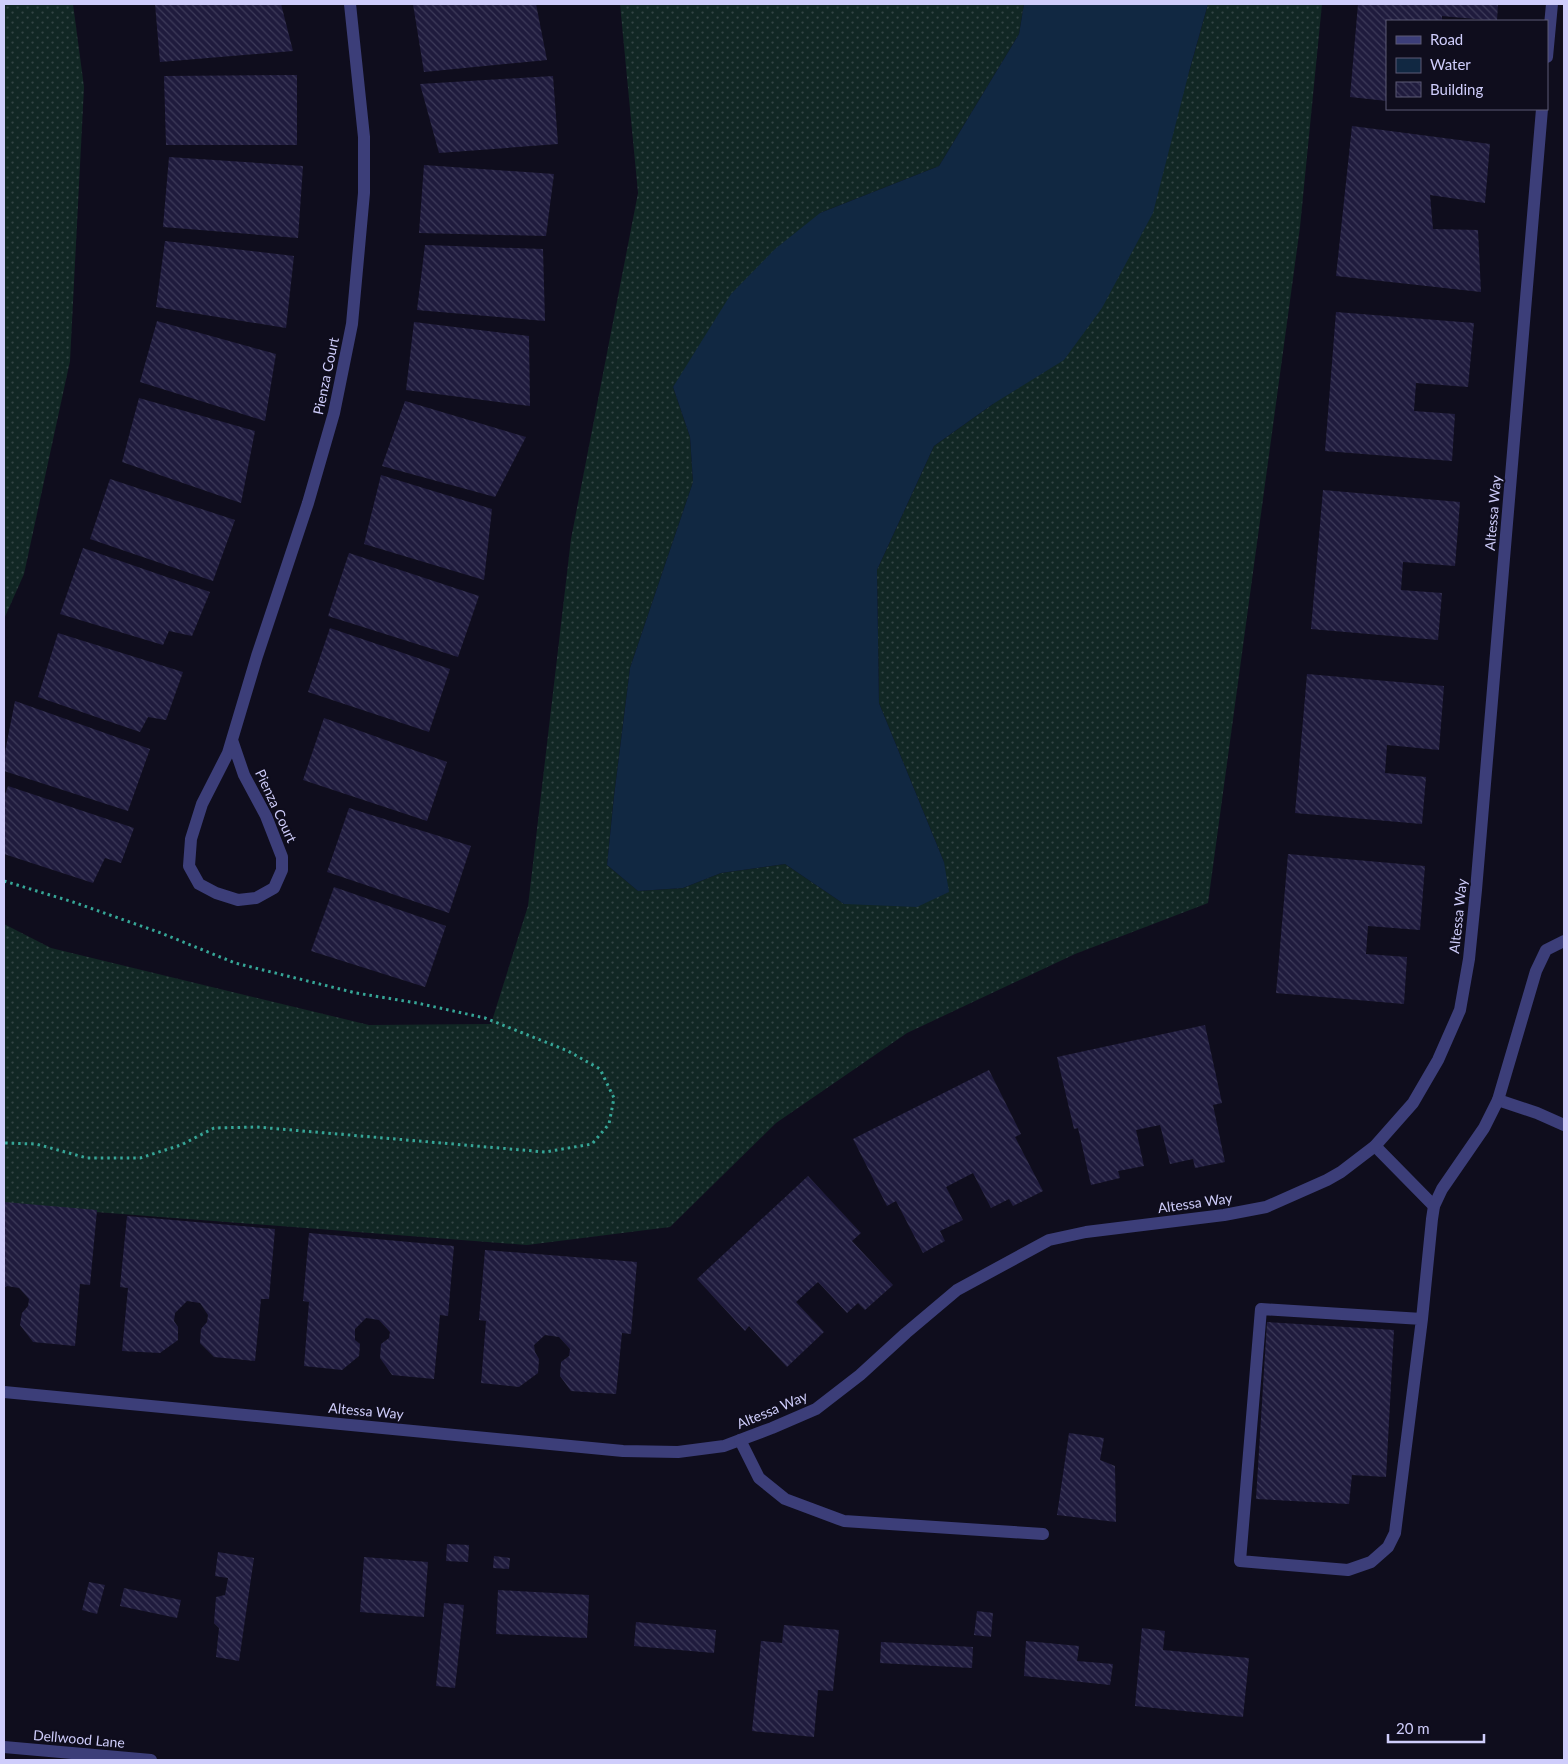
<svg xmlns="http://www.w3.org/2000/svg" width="1568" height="1764" viewBox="0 0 1568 1764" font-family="Lato,sans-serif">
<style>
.grass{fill:url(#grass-dots)}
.water{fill:#112842}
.building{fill:url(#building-back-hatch)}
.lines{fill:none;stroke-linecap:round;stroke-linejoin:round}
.path{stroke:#36a697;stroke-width:3;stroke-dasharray:2.5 4;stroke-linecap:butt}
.minor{stroke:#3c3e79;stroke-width:12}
.labels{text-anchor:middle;stroke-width:4;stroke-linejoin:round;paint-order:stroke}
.street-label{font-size:14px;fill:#cfcdfb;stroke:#0f0d1d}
</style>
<defs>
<pattern id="grass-dots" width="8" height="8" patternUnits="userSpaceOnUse" patternTransform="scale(1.25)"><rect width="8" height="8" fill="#112724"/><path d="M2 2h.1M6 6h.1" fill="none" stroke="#334545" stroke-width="1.8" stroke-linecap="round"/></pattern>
<pattern id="building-back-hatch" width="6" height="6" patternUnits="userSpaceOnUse" patternTransform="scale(1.25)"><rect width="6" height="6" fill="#1f1b3d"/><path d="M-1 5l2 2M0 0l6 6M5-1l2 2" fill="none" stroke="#3e3b5a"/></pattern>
</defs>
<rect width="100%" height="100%" fill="#0f0d1d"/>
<g class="grass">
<polygon points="4,4 73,4 84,87 70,361 24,574 4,619"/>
<polygon points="620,4 1024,4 1019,34 939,166 820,213 673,387 690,437 693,482 630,668 614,796 607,865 638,891 683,888 721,873 785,864 844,904 944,862 879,703 877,570 934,446 993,404 1189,72 1208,4 1322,4 1300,227 1208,903 1075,954 907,1033 776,1123 670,1227 527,1245 4,1205 4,924 51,948 369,1025 491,1024 528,906 571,539 638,193"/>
</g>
<polygon class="water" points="1024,4 1208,4 1189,72 1153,213 1102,308 1064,360 993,404 934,446 877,570 879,703 944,862 949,892 917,907 844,904 785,864 721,873 683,888 638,891 607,865 614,796 630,668 693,482 690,437 673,387 731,294 775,249 820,213 939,166 1019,34"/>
<g class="building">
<polygon points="155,4 281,4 293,51 160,62"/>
<polygon points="413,4 536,4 547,60 424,72"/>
<polygon points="1358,4 1498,4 1497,21 1442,16 1442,21 1387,21 1387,101 1350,97"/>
<polygon points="297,75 297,145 166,145 164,76"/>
<polygon points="553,76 558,144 439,153 420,84"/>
<polygon points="1352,126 1490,144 1485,203 1430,195 1433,229 1478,230 1481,292 1336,276"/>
<polygon points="169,157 303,166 298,238 163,227"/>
<polygon points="424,165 554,174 546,236 419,233"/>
<polygon points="165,241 294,256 286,328 156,307"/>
<polygon points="425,245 543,249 545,321 417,310"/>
<polygon points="1336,312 1474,323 1468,387 1416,383 1414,411 1455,414 1452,461 1325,451"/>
<polygon points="157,321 276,354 265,421 140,382"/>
<polygon points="414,322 529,336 530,406 406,390"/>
<polygon points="139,398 255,431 241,503 122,462"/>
<polygon points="405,401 526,437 495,497 382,466"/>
<polygon points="381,475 492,509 484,580 364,544"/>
<polygon points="110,479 235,520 213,581 90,539"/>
<polygon points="1323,490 1460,502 1455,566 1403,562 1401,590 1442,593 1438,640 1311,629"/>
<polygon points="83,548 210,592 192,636 169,631 163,645 60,614"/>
<polygon points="349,553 479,596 458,657 328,616"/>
<polygon points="330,628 450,669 429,732 308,692"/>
<polygon points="58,633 183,672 166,720 148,717 140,732 38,697"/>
<polygon points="1307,674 1444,686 1439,750 1387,745 1385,773 1426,777 1422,824 1295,813"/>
<polygon points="15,701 150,749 128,811 4,771 4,757"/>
<polygon points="324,718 447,762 427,821 303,780"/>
<polygon points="8,786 134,828 121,863 105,858 93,883 4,854 4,797"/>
<polygon points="349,808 471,846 449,913 327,872"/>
<polygon points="1288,854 1425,866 1420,930 1368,926 1366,954 1407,957 1404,1004 1276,993"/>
<polygon points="334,887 446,926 425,987 311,951"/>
<polygon points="1205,1025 1222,1103 1213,1105 1225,1162 1195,1168 1193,1159 1170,1164 1160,1125 1136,1130 1144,1166 1118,1171 1120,1178 1091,1185 1078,1128 1074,1129 1057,1057"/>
<polygon points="989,1070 1021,1134 1015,1137 1043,1191 1013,1206 1009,1199 991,1208 973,1173 946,1187 963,1220 940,1231 945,1241 923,1253 896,1201 887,1206 853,1139"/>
<polygon points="808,1176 861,1233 852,1241 893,1285 865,1310 858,1303 847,1313 818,1282 796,1302 824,1332 787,1367 749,1326 745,1331 697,1279"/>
<polygon points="4,1202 97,1210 90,1285 80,1284 75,1346 33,1342 20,1325 22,1313 28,1306 29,1299 19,1288 7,1286 4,1288"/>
<polygon points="127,1216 275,1229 269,1299 261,1299 255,1361 214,1357 200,1343 201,1329 207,1322 208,1315 200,1303 187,1301 175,1313 174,1321 178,1327 178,1340 160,1353 122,1351 128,1288 120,1287"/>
<polygon points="309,1233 454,1246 448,1316 440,1315 434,1379 392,1375 380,1358 381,1344 389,1338 390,1332 379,1320 366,1318 355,1329 355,1340 360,1344 359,1356 342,1370 304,1366 309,1302 303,1301"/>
<polygon points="485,1250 637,1262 631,1334 622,1333 616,1394 571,1391 560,1376 561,1362 569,1356 570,1349 559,1337 545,1335 534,1345 535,1352 539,1359 538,1373 519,1387 481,1383 486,1321 479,1320"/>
<polygon points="1267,1322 1394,1330 1386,1477 1352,1475 1349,1504 1256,1499"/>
<polygon points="1069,1433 1104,1438 1100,1460 1115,1466 1116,1522 1057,1515"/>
<polygon points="447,1544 469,1545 468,1562 446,1561"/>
<polygon points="218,1552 254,1558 239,1661 216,1657 219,1628 214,1623 216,1597 225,1595 228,1578 215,1576"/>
<polygon points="494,1556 510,1558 509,1569 493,1568"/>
<polygon points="364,1557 428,1562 424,1617 360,1612"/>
<polygon points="89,1582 105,1585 97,1614 82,1610"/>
<polygon points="124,1588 181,1600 177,1618 120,1606"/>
<polygon points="498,1590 589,1595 587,1638 496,1634"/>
<polygon points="444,1603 464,1605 455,1688 436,1686"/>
<polygon points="977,1611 993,1613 991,1637 974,1635"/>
<polygon points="636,1622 716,1630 714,1653 634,1646"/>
<polygon points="784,1625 839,1630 833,1691 818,1690 814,1737 752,1731 761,1641 782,1643"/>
<polygon points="1142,1628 1165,1631 1163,1650 1249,1658 1243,1717 1135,1706"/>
<polygon points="1026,1641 1079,1646 1077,1661 1113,1664 1110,1685 1024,1676"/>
<polygon points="881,1642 973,1647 972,1668 880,1663"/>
</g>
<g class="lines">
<polyline class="path" points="4,881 73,902 161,933 235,963 356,993 417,1003 485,1018 568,1051 600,1069 614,1098 609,1124 592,1144 545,1152 257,1127 214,1128 181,1145 140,1158 87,1158 36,1144 4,1143"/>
<g class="minor">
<polyline points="1547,57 1552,4"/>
<polyline points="232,740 244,775 266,816 282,857 282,870 274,888 256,898 238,900 216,893 199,884 189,866 191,839 202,804 228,753 257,656 308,503 334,413 352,324 364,193 364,137 350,4"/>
<polyline points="1498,1100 1537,1113 1564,1125"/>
<polyline points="1375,1146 1434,1206"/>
<polyline points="1422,1319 1261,1309 1240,1561 1348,1570 1371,1562 1388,1547 1395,1533 1422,1319 1432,1219 1434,1206 1442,1189 1484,1128 1498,1100 1536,971 1546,950 1564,941"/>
<polyline points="4,1392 623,1451 678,1452 724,1446 772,1428 816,1409 860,1375 906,1333 957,1290 1049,1240 1086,1232 1224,1215 1266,1207 1327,1180 1341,1172 1375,1146 1413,1103 1438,1060 1460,1010 1469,959 1476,890 1542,109"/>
<polyline points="740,1440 759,1478 785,1499 844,1521 1043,1534"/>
<polyline points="4,1747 151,1760"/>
</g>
</g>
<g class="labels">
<g class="street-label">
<text transform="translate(326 376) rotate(-78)" y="5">Pienza Court</text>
<text transform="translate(1493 513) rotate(-85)" y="5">Altessa Way</text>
<text transform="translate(276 806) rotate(65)" y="5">Pienza Court</text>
<text transform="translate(1458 916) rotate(-84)" y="5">Altessa Way</text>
<text transform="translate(1195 1203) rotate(-8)" y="5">Altessa Way</text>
<text transform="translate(772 1410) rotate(-23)" y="5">Altessa Way</text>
<text transform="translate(366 1411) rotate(5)" y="5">Altessa Way</text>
<text transform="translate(79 1739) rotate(5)" y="5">Dellwood Lane</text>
</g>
</g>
<rect width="1568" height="1764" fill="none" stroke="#cfcdfb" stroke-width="10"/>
<rect x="1386" y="20" width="162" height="90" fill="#0f0d1d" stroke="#5c5a76"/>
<rect x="1396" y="36" width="25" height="8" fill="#3c3e79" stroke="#5c5a76"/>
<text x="1430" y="45" font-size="15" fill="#cfcdfb">Road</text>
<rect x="1396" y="58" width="25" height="15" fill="#112842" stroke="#5c5a76"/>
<text x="1430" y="70" font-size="15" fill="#cfcdfb">Water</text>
<rect x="1396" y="82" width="25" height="15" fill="url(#building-back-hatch)" stroke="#5c5a76"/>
<text x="1430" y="95" font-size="15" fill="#cfcdfb">Building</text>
<path d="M1388 1734v8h96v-8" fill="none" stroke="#cfcdfb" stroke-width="2.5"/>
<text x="1396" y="1734" font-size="15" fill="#cfcdfb" stroke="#0f0d1d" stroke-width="4" paint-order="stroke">20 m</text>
</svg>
